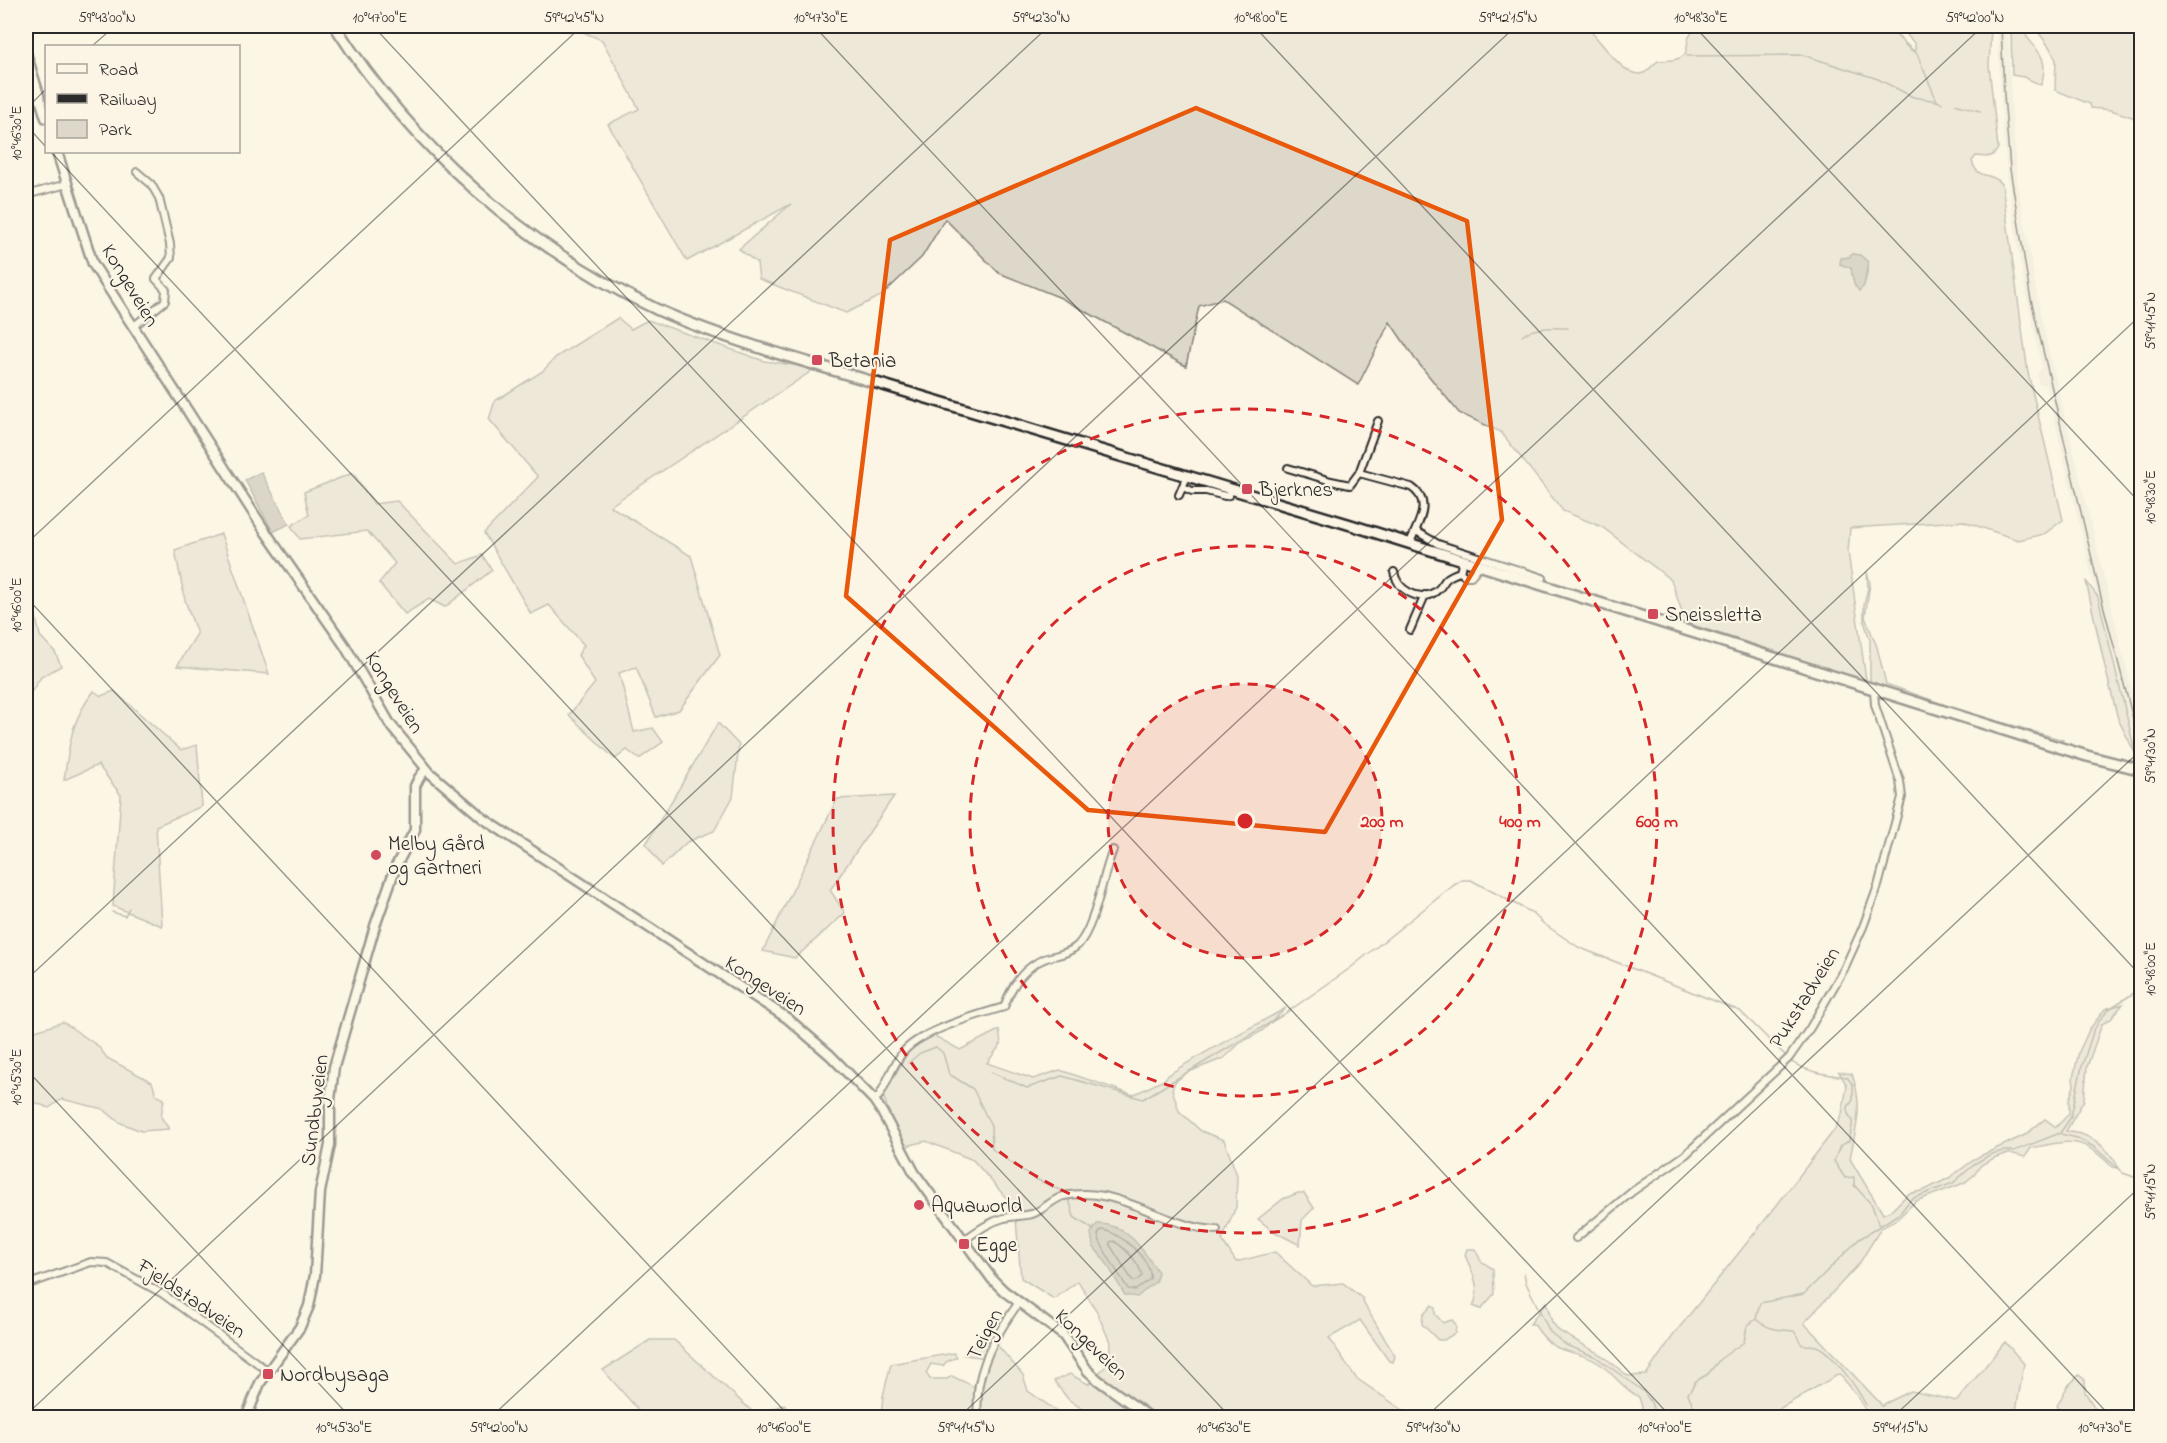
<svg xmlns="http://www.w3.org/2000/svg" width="2167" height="1443" viewBox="0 0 2167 1443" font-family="'Indie Flower',sans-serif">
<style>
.built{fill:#ece6d7}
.green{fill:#ded8ca;stroke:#84827a;stroke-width:1.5;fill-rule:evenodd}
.water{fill:#b4b0a5;stroke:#7d7b74;stroke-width:1.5}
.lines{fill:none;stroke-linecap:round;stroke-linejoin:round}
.shore{stroke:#62605c;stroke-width:1.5}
.stream{stroke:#7d7b74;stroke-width:1.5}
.minor-casing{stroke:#2b2b2b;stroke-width:10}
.major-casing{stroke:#2b2b2b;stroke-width:13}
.highway-casing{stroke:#2b2b2b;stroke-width:14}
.minor{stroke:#fcf5e5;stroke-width:6}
.major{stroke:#fcf5e5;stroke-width:8}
.highway{stroke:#fcf5e5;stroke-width:9}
.rail{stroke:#2b2b2b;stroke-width:1.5}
.marked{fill:none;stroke:#e8590c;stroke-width:4.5;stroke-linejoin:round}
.ticks{fill:none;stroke:#2b2b2b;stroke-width:1.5;stroke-opacity:0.45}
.ring{fill:none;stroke:#d62828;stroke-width:3;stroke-dasharray:10 8}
.poi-dot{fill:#d1495b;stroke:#fcf5e5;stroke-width:2}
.labels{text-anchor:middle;stroke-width:4.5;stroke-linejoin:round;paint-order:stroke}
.street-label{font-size:21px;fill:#2b2b2b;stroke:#fcf5e5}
.poi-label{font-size:21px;fill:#2b2b2b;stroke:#fcf5e5;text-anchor:start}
.centre{fill:#d62828;stroke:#fcf5e5;stroke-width:3}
.ring-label{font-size:18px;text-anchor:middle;font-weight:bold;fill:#d62828;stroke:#fcf5e5;stroke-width:4.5;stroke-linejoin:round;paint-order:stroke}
.neatline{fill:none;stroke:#2b2b2b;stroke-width:2}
.ticks-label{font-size:15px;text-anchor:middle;fill:#2b2b2b}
</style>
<rect width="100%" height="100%" fill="#fcf5e5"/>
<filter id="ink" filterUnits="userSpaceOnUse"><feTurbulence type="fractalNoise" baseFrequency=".0167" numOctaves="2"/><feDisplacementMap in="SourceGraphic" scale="12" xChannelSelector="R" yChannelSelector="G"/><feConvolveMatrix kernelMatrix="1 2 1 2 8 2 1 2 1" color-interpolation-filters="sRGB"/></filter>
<g filter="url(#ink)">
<polygon class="built" points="1997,26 2008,26 2011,106 2018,185 2041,319 2141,729 2141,766 2118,686 2046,384 2039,384 2037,375 2042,367 2022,274 2009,189 2003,133"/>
<g class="green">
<path d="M524,26h1061c15,11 38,55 59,47 6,-3 9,-10 15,-12 5,-1 12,0 18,-2 14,-5 8,-13 12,-22 2,-4 6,-8 9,-11h183l11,4 19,21 4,-1v-6l-16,-18h92l-2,40 9,82c-5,11 -12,9 -22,8l-4,5c5,20 20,10 30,23l26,189 35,147 -19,14 -26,6 -55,-19 -113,7 -2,24 18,128 -180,-57 -15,-43 -69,-53 -39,-16 -62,-79 -42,-19 -44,-54 -25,-37 -32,63 -135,-86 -24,7 -13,60 -125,-68 -62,-25 -54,-54 -23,38 -41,39 -35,17 -87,-34 -2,-16 -18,-14 52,-45 -104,57 -79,-137 31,-15 -37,-69 -19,-8 -57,-4zM1853,254c18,2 16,14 12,28l-10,5 -4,-19 -11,-4 1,-5 8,-2z"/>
<path d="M2011,26h9c13,25 31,26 21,59l-17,-8 -12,-2z"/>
<polygon points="2034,26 2141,26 2141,120 2111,110 2091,108 2090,104 2055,90 2056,60 2050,48"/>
<polygon points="618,318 631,329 648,320 764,361 816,368 610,506 691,556 720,655 679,710 656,717 636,667 619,673 634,732 653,728 663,742 639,759 627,750 615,759 569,715 595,683 578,655 584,645 549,605 531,614 484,533 538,477 489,419 495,401 543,371 556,357"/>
<polygon points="353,473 374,504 397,501 458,564 482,555 492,570 445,607 429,599 405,614 379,583 395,563 367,531 300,539 291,526 309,515 304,492"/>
<polygon points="221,534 269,674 177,666 197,634 185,600 175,550"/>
<polygon points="26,572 40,636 55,652 61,666 41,677 26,700"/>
<polygon points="1867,572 1870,583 1865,617 1877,647 1886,684 1960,710 2063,740 2061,743 1873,684 1870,680 1870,640 1864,621 1864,605 1868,588"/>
<polygon points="2086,581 2098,597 2136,755 2118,719 2105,667"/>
<path d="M94,691l7,5 13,-5 67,59 16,-5 5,61 -46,20 6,100 -49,-20 8,-111 -23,-30 -34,15c6,-37 6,-58 30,-89z"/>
<polygon points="718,723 739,745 733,797 714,831 687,842 662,866 646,844"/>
<polygon points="894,796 830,890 845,913 795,958 763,951 837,799"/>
<path d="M2123,1004l-12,15 -9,5 -15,43 -3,33 -18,31c6,2 14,2 20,5 13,5 28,19 32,32l-6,-1c-29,-31 -42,-27 -81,-19l-6,9 -15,-4 -14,4 -15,8 -7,10 -10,8 -48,18 -21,20 -14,7 -22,36 -55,59 78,82 29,-14 46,10 48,-59 19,22 -9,53h-147c-6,-17 -17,-30 -29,-43l-74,43h-120l-6,-20c-15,-7 -25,-23 -39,-33 -28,-19 -43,-3 -66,-40h-4l16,-22 6,20 7,9 44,25 25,20 18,-1 29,-42 102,-128 58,-76 7,-15 5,-28 -8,-14 13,2c12,36 4,50 -2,85l33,55 9,-4 16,-16 17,-4 24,-12 29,-21 47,-22 20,-16 11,8 13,-13v-14l5,-14 -1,-8 6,-26 10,-22 16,-21z"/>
<path d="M1286,1008l-24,23 -22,12 -16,15 -38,15 -11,9 -3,7 7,22 22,20 23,9 13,35 -1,32 -14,33 14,22 39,-10 37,34 31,-3 20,16 1,5 31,52 -2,6 -4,-1 -29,-41 -31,18 27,40 57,39h-73l-7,-5 -8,6 -237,-1 1,-3 -21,-15 -14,-18 16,-7 18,10 21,-21 1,-21 -14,-32 -18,-29 -24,18 -33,-21 -6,-70 -42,-48 -47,-19 -23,6 -20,-51 27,-47 23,-14 27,15 39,-20 2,14 -14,19 46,16 27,-9 73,25 31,-15 4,-5c38,-25 78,-44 118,-67zM1093,1246l63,36 -31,13 -19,-33z"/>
<polygon points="63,1022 98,1046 107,1058 152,1082 156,1095 164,1099 161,1117 169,1129 141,1131 119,1122 103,1109 62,1099 49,1108 26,1099 26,1034"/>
<polygon points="1298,1193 1304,1193 1314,1208 1302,1220 1300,1245 1273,1231 1258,1219 1283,1199"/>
<path d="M1467,1249h8l6,12 12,8 1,25 -13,15 -8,-3c9,-18 -1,-34 -8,-51z"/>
<polygon points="1432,1305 1435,1308 1435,1314 1443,1323 1452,1320 1456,1325 1455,1333 1444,1340 1438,1340 1422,1324 1423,1315"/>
<polygon points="650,1340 674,1340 755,1414 784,1405 799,1417 640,1417 642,1414 603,1370"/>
<polygon points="993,1340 1023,1375 1028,1391 1065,1417 881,1418 883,1396 891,1364 954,1353 957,1357 946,1362 943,1366 931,1364 926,1373 930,1379 947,1379 952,1376 981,1390 987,1358 964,1355 971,1344"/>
<polygon points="2079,1375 2085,1380 2085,1392 2099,1415 2096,1417 2068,1417 2057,1406 2067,1387"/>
</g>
<g class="water">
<polygon points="1853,254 1860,255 1868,262 1864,286 1859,291 1854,284 1851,268 1840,264 1841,258 1849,257"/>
<polygon points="261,472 289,524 273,532 245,480"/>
<path d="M1097,1224c30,-1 46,26 61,48l-2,9 -19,16 -12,-2 -19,-33 -13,-16 -2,-13z"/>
</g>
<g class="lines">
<g class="shore">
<path d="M1101,1230c17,0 53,31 49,49l-14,11 -8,-1c-7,-12 -29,-44 -30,-54z"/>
<path d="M1114,1241c11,7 26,22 28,35l-6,5 -4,-1 -22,-35v-3z"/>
</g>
<g class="stream">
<polyline points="1886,26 1917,54 1937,101 1942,103"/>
<polyline points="1687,56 1803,55 1878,79 1913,97 1937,101"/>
<polyline points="1955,104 1980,111"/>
<path d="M1522,336c11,-10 32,-8 46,-8"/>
<polyline points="112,912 125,916 129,908"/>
<path d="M1789,1060c15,12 40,15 58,17l6,8v15l-5,7v7l5,7 -4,20 -9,5 -6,15 11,17 9,-1v8l18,20 7,21"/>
<polyline points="908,1063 920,1053 936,1047 943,1053 949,1074 973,1089 991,1126 992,1149 1031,1177 1064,1192"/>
<polyline points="991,1072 1027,1088 1062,1076 1143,1099 1283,1015 1349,969 1454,885 1463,880 1471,880 1532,913 1544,924 1578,947 1740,1011 1786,1056"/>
<polyline points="2061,1134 2077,1138 2094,1147 2123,1173 2142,1180"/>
<polyline points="1069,1199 1074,1217 1094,1230"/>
<polyline points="1524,1273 1526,1283 1550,1332 1566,1345 1596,1357 1643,1391 1651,1402 1656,1418"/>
<path d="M1757,1320c12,10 22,10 37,11l8,14c4,0 10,0 14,1 16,5 43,45 50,59"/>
<polyline points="1674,1418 1693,1405 1688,1394 1696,1381 1708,1374 1720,1359 1744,1342 1747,1326 1756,1319 1760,1303 1804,1294 1858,1240 1900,1213 1911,1199 1953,1183 1976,1163 1991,1154 2004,1151 2014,1151 2060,1133 2071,1117 2082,1066 2093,1032 2099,1021 2109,1009 2142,988"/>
</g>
<g class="minor-casing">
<g id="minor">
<polyline points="26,195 67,184"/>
<polyline points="134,326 165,301 166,290 156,279 171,258 170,244 159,198 151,184 137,172"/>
<polyline points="1288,468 1331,481 1350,485 1359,473 1378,421"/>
<path d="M1359,473l52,14c23,15 6,37 -1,56"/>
<polyline points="1183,487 1192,491 1206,491 1225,496 1229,495 1231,489"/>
<polyline points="1179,495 1187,476"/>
<polyline points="1416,531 1438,544 1543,578"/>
<path d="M1394,572c3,17 24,31 41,20 12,-8 4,-13 25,-20l3,-12"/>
<polyline points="1460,572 1465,576 1471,576 1476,570"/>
<polyline points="1410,630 1425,595"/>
<path d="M874,1100l5,-4c9,-14 14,-34 26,-46 19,-20 72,-35 99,-43 7,-20 19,-39 40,-48 11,-4 25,-5 34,-14 18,-20 24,-69 35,-95"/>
<polyline points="1576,1238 1633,1191 1685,1155 1789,1058 1810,1028 1844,969 1863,927 1878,886 1902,797 1900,781 1875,705 1874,690"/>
<path d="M964,1240c13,-9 25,-18 40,-22 9,-2 19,-2 28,-4 12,-4 20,-15 32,-18 54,-12 100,32 153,34"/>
<polyline points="26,1285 91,1262 107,1263 163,1294 268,1371"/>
<path d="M977,1418c1,-12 0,-23 2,-34 6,-32 22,-56 40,-82"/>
</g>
</g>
<g class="major-casing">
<g id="major">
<polyline points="26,53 46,118"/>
<polyline points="57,152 93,264 265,531 345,646 390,724 430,773 484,819 787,1018 830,1055 874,1100 882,1112 914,1172 992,1279 1004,1291 1063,1335 1088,1371 1098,1380 1151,1418"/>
<polyline points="246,1418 260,1383 300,1327 309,1306 315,1275 320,1192 330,1145 330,1100 334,1067 375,926 396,866 415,830 415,786 419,778 426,769"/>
</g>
</g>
<g class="highway-casing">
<path id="highway" d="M335,26c78,122 191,222 323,284 38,17 77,30 115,42l578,173 736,231 55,14"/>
</g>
<use href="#minor" class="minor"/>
<use href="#major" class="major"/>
<use href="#highway" class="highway"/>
<polyline class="rail" points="2001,26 2004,95 2010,169 2030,295 2100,593 2142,753"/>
</g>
</g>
<path d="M0 0H2167V1443H0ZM1196,108l271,113 35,299 -177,312 -237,-22 -242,-214 44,-356z" fill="#fcf5e5" fill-opacity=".55" fill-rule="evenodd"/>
<path class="marked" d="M1196,108l271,113 35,299 -177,312 -237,-22 -242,-214 44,-356z"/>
<path class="ticks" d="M373,26l1299,1392M814,26l1298,1392M1254,26l888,951M1694,26l448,479M2135,26l7,7M92,46l23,-20M26,109l20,-20M26,125l20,22M51,152l1180,1266M26,544l556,-518M26,597l765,821M26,980l1023,-954M26,1069l325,349M26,1415l1490,-1389M490,1418l1493,-1392M958,1418l1184,-1104M1425,1418l717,-669M1892,1418l250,-233"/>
<circle cx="1245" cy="821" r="137" fill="#d62828" fill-opacity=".12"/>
<g class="ring">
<circle cx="1245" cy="821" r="137"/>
<circle cx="1245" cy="821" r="275"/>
<circle cx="1245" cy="821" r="412"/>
</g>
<g class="poi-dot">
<rect x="811" y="354" width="12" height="12" rx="3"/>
<rect x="1241" y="483" width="12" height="12" rx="3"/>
<rect x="1647" y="608" width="12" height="12" rx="3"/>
<circle cx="376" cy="855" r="6"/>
<circle cx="919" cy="1205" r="6"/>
<rect x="958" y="1238" width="12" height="12" rx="3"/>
<rect x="262" y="1368" width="12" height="12" rx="3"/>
</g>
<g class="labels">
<g class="street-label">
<text transform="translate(131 285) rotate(59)" y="7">Kongeveien</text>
<text transform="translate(395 692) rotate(58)" y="7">Kongeveien</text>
<text transform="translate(766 985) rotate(33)" y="7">Kongeveien</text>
<text transform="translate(1804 997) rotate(-58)" y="7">Pukstadveien</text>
<text transform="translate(314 1110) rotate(-83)" y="7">Sundbyveien</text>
<text transform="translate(192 1298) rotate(34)" y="7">Fjeldstadveien</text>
<text transform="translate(984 1334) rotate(-63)" y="7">Teigen</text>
<text transform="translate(1092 1344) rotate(44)" y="7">Kongeveien</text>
</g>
<g class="poi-label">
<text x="829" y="367">Betania</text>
<text x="1259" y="496">Bjerknes</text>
<text x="1665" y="621">Sneissletta</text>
<text x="388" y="850">Melby Gård<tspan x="388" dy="24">og Gartneri</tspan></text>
<text x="931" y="1212">Aquaworld</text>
<text x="976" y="1251">Egge</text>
<text x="280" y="1381">Nordbysaga</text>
</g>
</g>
<circle cx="1245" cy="821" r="9" class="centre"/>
<g class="ring-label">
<text x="1382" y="827">200 m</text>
<text x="1520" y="827">400 m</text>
<text x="1657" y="827">600 m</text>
</g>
<rect width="2167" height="1443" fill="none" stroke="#fcf5e5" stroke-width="66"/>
<rect x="45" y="45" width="195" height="108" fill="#fcf5e5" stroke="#a8a49b" stroke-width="1.5"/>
<rect x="57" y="64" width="30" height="9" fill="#fcf5e5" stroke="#a8a49b" stroke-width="1.5"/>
<text x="99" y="75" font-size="18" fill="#2b2b2b">Road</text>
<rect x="57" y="94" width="30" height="9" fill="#2b2b2b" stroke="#a8a49b" stroke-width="1.5"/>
<text x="99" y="105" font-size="18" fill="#2b2b2b">Railway</text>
<rect x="57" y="120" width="30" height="18" fill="#ded8ca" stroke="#a8a49b" stroke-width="1.5"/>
<text x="99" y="135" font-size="18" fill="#2b2b2b">Park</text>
<rect x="33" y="33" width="2101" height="1377" class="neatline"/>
<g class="ticks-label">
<text x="107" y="22">59°43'00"N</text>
<text x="380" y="22">10°47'00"E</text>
<text x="574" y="22">59°42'45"N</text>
<text x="821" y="22">10°47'30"E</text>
<text x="1041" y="22">59°42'30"N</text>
<text x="1261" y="22">10°48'00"E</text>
<text x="1508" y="22">59°42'15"N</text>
<text x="1701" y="22">10°48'30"E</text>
<text x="1975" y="22">59°42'00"N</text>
<text transform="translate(16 133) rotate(-90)" y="5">10°46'30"E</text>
<text transform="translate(2150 321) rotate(-90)" y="5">59°41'45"N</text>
<text transform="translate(2150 497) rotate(-90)" y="5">10°48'30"E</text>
<text transform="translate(16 605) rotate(-90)" y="5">10°46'00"E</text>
<text transform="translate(2150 756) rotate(-90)" y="5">59°41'30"N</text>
<text transform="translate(2150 969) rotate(-90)" y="5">10°48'00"E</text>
<text transform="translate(16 1077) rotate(-90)" y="5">10°45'30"E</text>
<text transform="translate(2150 1192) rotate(-90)" y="5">59°41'15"N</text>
<text x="344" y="1432">10°45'30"E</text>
<text x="499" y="1432">59°42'00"N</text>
<text x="784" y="1432">10°46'00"E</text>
<text x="966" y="1432">59°41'45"N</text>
<text x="1224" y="1432">10°46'30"E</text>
<text x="1433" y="1432">59°41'30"N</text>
<text x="1665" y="1432">10°47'00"E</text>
<text x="1900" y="1432">59°41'15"N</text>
<text x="2105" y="1432">10°47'30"E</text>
</g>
</svg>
